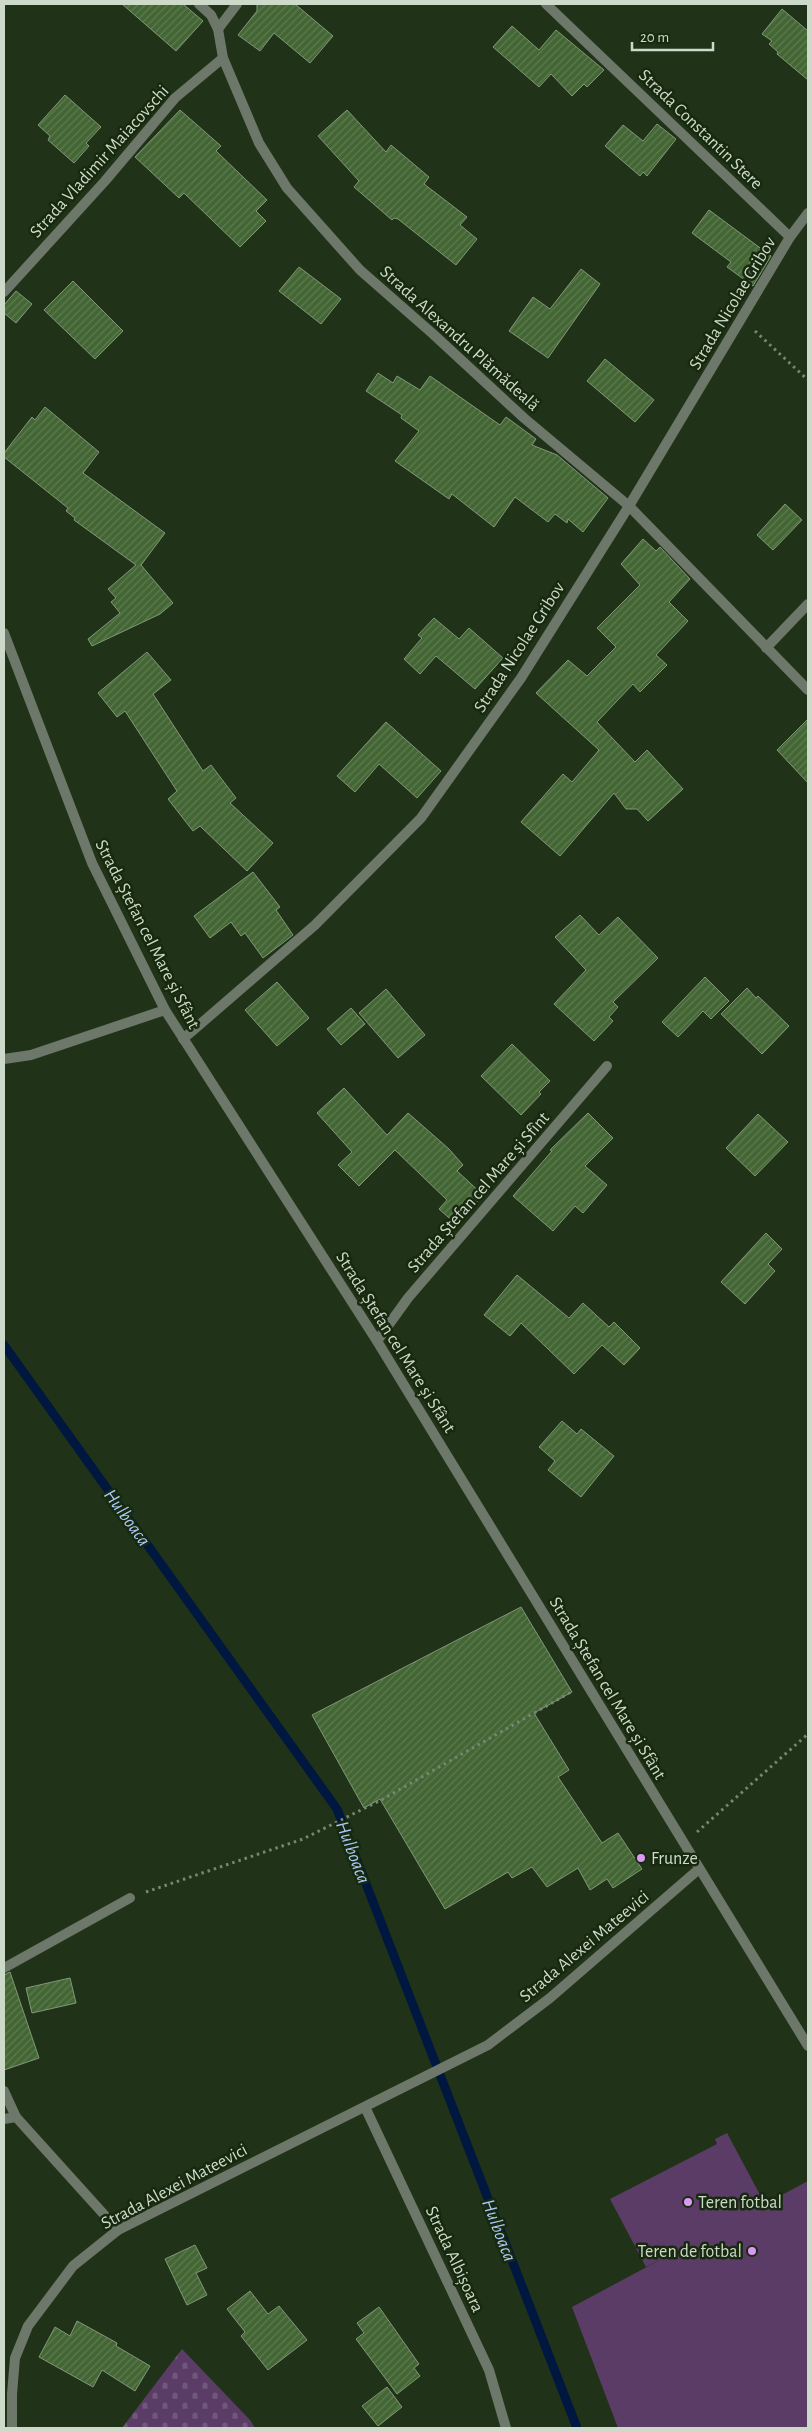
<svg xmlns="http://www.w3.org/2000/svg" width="812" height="2432" viewBox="0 0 812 2432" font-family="'Alegreya Sans',sans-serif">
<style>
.cemetery{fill:url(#cemetery-stones)}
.garden{fill:#5b3c66}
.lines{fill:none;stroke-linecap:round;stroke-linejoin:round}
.stream{stroke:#001840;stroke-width:9}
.building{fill:url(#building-hatch);stroke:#829879}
.path{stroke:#778771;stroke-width:3;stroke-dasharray:2.5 4;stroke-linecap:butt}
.service{stroke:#6d776a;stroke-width:10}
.minor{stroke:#6d776a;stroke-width:10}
.tertiary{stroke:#6d776a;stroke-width:10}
.poi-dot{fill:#dc99f4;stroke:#17290f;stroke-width:2}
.labels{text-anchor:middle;stroke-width:5;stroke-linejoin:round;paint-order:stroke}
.street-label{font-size:18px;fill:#cedac9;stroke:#17290f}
.poi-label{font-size:18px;fill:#cedac9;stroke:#17290f;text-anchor:start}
.water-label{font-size:19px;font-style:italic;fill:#accbf6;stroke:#17290f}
</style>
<defs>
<pattern id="cemetery-stones" width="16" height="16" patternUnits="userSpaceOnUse" patternTransform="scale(1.25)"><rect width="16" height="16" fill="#5b3c66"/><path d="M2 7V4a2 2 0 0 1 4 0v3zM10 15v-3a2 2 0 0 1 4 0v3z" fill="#71587b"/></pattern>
<pattern id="building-hatch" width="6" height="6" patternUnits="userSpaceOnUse" patternTransform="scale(1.25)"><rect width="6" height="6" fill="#436634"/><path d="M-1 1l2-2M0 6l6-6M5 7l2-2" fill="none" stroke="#5d7b50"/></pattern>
</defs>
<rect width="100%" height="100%" fill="#203318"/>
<polygon class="cemetery" points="182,2349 250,2420 255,2428 122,2428"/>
<polygon class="garden" points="727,2133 765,2204 808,2181 808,2428 618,2428 572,2307 673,2253 646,2267 610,2199 717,2144 715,2139"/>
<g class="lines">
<polyline class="stream" points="4,1345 337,1809 577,2428"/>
</g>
<g class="building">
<polygon points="122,4 183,4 203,21 176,51"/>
<polygon points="257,4 295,4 333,36 310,63 274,33 260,51 238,35 257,11"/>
<polygon points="782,9 808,31 808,80 777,54 778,52 769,44 772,41 762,34"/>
<polygon points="512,26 539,50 556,30 604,70 587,87 584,84 572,96 551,74 539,87 493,47"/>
<polygon points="65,95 101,127 86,143 89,146 74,163 48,140 50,136 38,125"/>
<polygon points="180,110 221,146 216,151 267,200 256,211 266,221 240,247 184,193 179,198 135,157"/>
<polygon points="347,110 386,152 391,145 429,177 424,184 467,217 460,225 477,239 456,265 398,219 394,218 392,220 354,187 359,181 318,136"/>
<polygon points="657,124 676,139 647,176 643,172 640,176 605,146 623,125 643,141"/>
<polygon points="709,210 771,256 753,286 727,267 731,262 692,233"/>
<polygon points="299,267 341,299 321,324 279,291"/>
<polygon points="581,269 600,284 548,358 509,331 533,297 550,309"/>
<polygon points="73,281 123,331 95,359 44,310"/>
<polygon points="16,291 32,304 16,323 4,313 4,305"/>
<polygon points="605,359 654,400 635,422 587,381"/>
<polygon points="378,373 393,383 397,376 420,390 430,376 500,425 506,417 536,439 532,445 557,455 608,498 583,532 568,519 567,523 555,514 548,522 515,497 494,527 452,494 449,499 395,461 419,431 401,418 402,415 366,391"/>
<polygon points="45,407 99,452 83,473 165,533 141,565 173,603 160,614 92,646 88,639 120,613 111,602 116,598 108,589 136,565 74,520 75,518 66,511 68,508 4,457 4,453 32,417 35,420"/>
<polygon points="785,504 802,520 773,550 757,535"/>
<polygon points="643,539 656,551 660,547 690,579 669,602 688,621 656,655 667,665 640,692 633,684 597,722 635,762 647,750 683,789 648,821 637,809 626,809 614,793 560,856 521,822 563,774 572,782 599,750 536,693 568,660 587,676 616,647 597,628 640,585 621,564"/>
<polygon points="434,618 459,639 469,628 503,658 475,689 436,656 420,674 404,659 422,638 418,635"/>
<polygon points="147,652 171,680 153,694 203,771 211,765 236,798 230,803 273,843 247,871 200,826 193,831 168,799 177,791 125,711 117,717 98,693"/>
<polygon points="808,719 808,783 777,750"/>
<polygon points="386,722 441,771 417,798 379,764 355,792 337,776"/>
<polygon points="253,872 280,907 276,910 293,935 263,958 245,933 241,936 231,922 210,938 194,916"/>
<polygon points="580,915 599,935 618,917 658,958 613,1002 618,1007 609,1017 613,1021 594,1041 554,1004 586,970 555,937"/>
<polygon points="705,977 729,1001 711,1019 703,1011 678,1037 662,1022"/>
<polygon points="277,982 309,1018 277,1046 245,1010"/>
<polygon points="747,988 756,998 758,996 789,1026 762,1054 721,1014"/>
<polygon points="386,989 425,1035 398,1058 359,1013"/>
<polygon points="351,1008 365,1024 341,1045 327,1029"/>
<polygon points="512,1044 550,1081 539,1092 541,1094 521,1115 481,1076"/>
<polygon points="344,1088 387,1135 408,1113 449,1149 463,1165 457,1171 483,1195 456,1224 439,1209 447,1200 395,1150 359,1186 338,1165 352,1152 317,1113"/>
<polygon points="588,1113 613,1138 585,1166 607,1185 583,1213 575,1206 553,1231 513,1196 552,1151 550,1150"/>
<polygon points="758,1114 788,1142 755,1176 726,1148"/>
<polygon points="766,1233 782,1249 768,1264 775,1271 745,1304 721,1282"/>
<polygon points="517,1275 569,1318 583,1303 609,1327 614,1322 640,1348 624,1365 602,1345 574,1374 521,1323 510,1336 484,1315"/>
<polygon points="562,1421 577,1434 581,1429 614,1456 581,1497 548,1470 555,1461 539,1447"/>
<polygon points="521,1607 572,1692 534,1713 569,1770 558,1777 602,1843 618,1833 642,1869 613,1888 607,1879 590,1890 578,1868 547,1887 532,1867 512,1878 508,1872 445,1909 380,1799 364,1808 312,1715"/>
<polygon points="10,1972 39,2058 4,2070 4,1975"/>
<polygon points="70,1978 76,2003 32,2013 26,1988"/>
<polygon points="195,2245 207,2268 196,2273 207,2295 187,2305 165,2259"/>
<polygon points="250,2291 268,2314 279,2306 307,2340 268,2370 241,2336 245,2332 227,2309"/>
<polygon points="379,2307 419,2364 414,2368 420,2376 397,2394 356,2339 364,2333 357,2323"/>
<polygon points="77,2321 117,2343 116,2346 150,2366 135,2391 102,2370 93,2387 39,2357 55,2327 70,2336"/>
<polygon points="387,2387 402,2407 378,2426 362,2406"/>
</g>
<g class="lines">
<g class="path">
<polyline points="755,331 808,380"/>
<polyline points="697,1832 808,1734"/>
<polyline points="146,1892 303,1839 383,1799 571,1692"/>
</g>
<g class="service">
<polyline points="4,1059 31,1055 165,1010"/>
<polyline points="4,1968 130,1898"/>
</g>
<g class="minor">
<polyline points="199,4 211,15 218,29 223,58 259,143 287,188 360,270 433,334 524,418 629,506 808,690"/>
<polyline points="546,4 790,237"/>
<polyline points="218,29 237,4"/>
<polyline points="4,292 105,181 175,98 223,58"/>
<polyline points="766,648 808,604"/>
<polyline points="183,1039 315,925 421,818 521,678 629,506 790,237 808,213"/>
<polyline points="377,1341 408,1298 607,1066"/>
<polyline points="4,2091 16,2117 118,2230"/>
<polyline points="365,2107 489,2370 506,2428"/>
<polyline points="4,2119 16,2117"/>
<polyline points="12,2428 12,2394 15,2358 28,2326 73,2266 118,2230 488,2045 550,1998 699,1869"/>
</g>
<polyline class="tertiary" points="4,633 92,863 165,1010 377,1341 808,2046"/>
</g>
<g class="poi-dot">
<circle cx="641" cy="1858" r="5"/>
<circle cx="688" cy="2202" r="5"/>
<circle cx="752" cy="2251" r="5"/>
</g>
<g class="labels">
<g class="street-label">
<text transform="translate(701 129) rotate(44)" y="6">Strada Constantin Stere</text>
<text transform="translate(99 161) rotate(-48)" y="6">Strada Vladimir Maiacovschi</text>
<text transform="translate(732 303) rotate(-59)" y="6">Strada Nicolae Gribov</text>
<text transform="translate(460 338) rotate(42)" y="6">Strada Alexandru Plămădeală</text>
<text transform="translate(519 647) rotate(-57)" y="6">Strada Nicolae Gribov</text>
<text transform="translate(148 934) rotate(63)" y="6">Strada Ștefan cel Mare și Sfânt</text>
<text transform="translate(478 1192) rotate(-49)" y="6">Strada Ștefan cel Mare și Sfînt</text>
<text transform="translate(396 1342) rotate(58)" y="6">Strada Ștefan cel Mare și Sfânt</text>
<text transform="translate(608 1688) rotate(59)" y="6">Strada Ștefan cel Mare și Sfânt</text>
<text transform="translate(584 1946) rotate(-40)" y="6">Strada Alexei Mateevici</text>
<text transform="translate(174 2186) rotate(-28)" y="6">Strada Alexei Mateevici</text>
<text transform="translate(455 2259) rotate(65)" y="6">Strada Albișoara</text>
</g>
<g class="poi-label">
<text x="651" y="1864">Frunze</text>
<text x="698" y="2208">Teren fotbal</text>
<text x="742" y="2257" text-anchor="end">Teren de fotbal</text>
</g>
<g class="water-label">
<text transform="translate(128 1517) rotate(54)" y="7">Hulboaca</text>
<text transform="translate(354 1852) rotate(69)" y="7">Hulboaca</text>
<text transform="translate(500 2230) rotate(69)" y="7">Hulboaca</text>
</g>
</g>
<rect width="812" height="2432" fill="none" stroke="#cedac9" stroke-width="10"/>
<path d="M632 42v8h81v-8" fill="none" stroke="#cedac9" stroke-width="2.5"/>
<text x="640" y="42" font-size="15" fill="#cedac9" stroke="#17290f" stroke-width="4" paint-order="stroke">20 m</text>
</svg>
